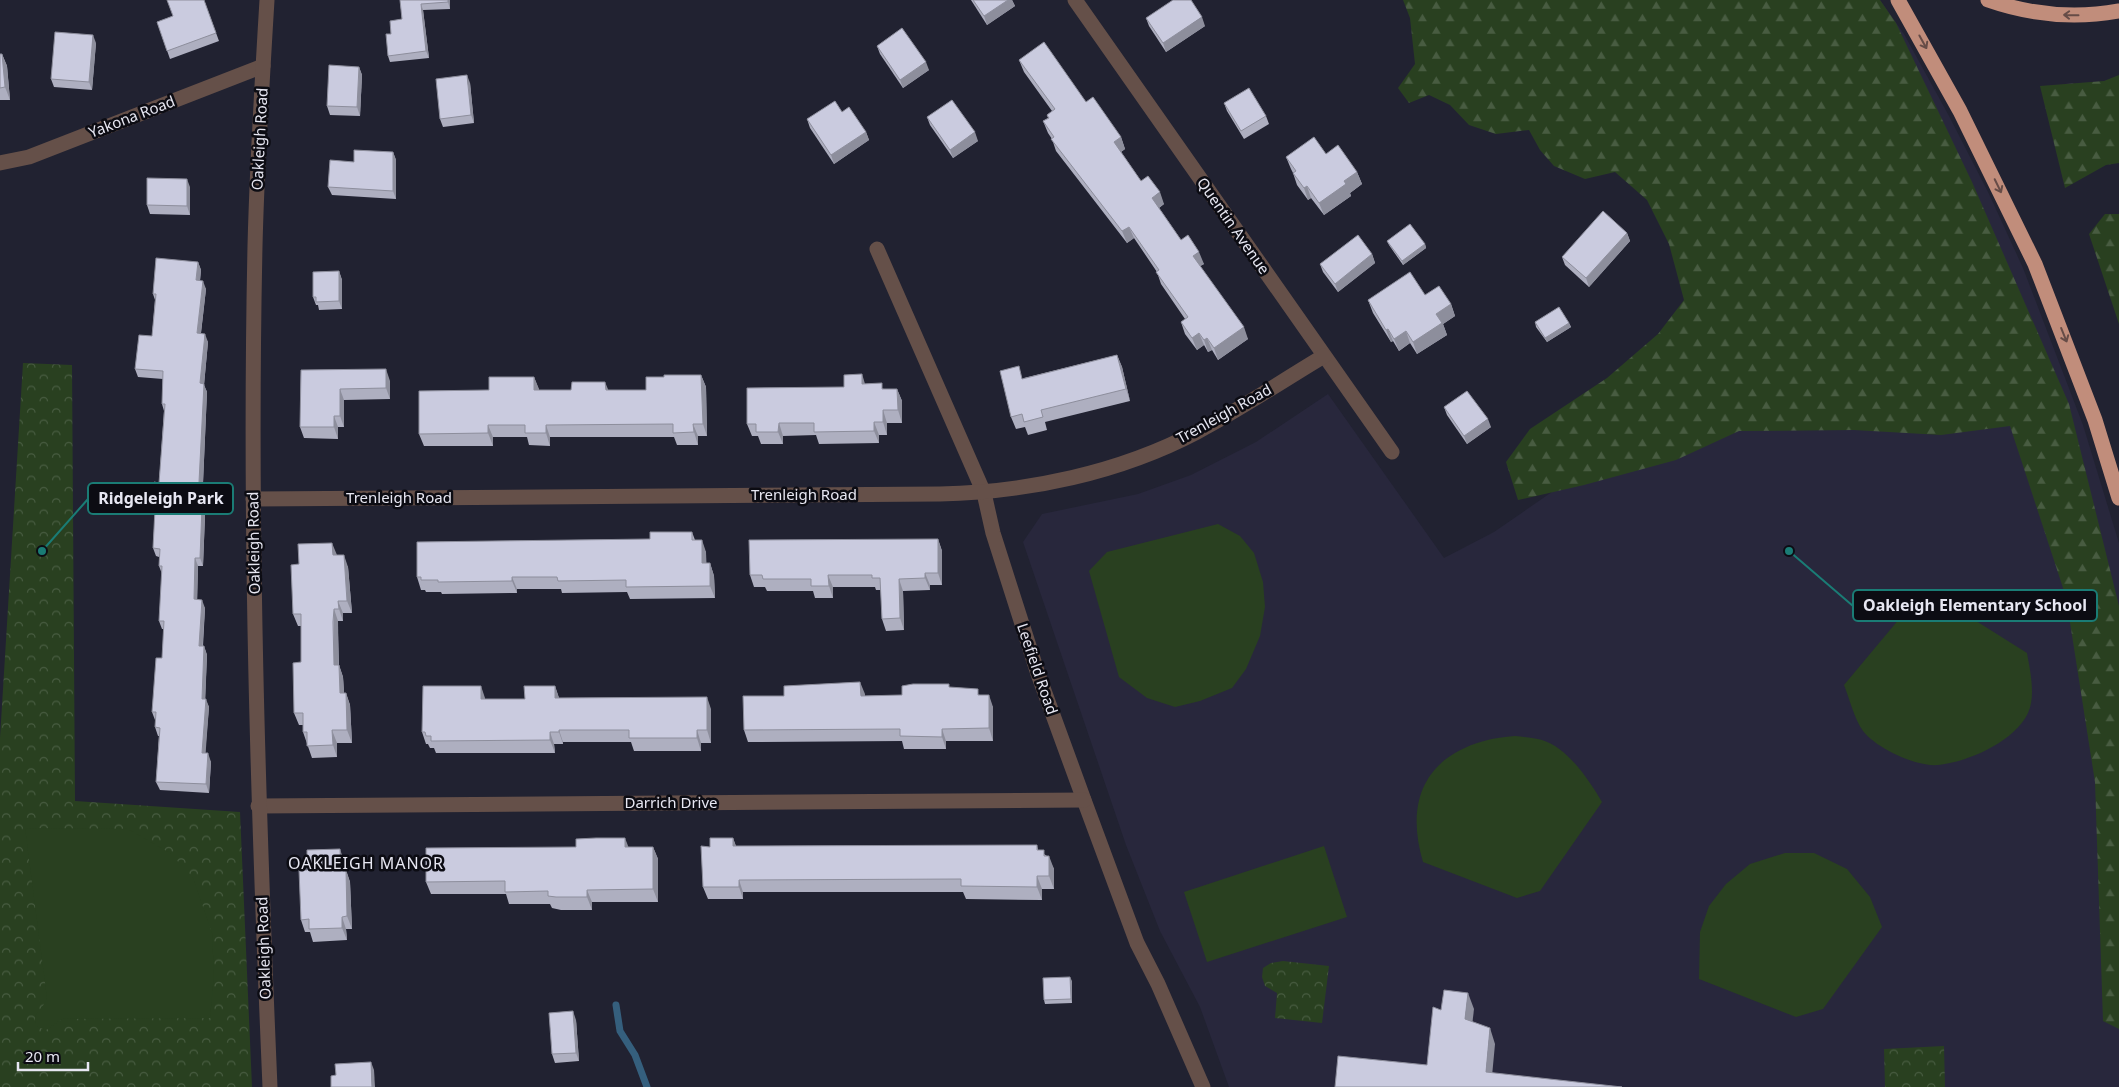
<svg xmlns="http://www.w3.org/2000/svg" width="2119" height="1087" viewBox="0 0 2119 1087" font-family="'Noto Sans',sans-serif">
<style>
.built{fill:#28273c}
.forest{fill:url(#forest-firs)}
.park{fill:url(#park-crowns)}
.garden{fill:#294020}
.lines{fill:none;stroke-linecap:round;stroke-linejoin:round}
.stream{stroke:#355f7d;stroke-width:7}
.minor{stroke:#655049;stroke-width:15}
.tertiary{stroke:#655049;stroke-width:15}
.motorway{stroke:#c18d7b;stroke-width:15}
.wall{fill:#aeafc0}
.shaded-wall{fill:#8d8e9c}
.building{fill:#cacbdf;stroke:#8d8e9c}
.oneway{stroke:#664c47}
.labels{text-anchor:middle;stroke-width:5;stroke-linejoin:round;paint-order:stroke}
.street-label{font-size:15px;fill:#e7e7f2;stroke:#0c0c13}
.neighbourhood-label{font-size:16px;letter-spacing:1px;fill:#e7e7f2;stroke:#0c0c13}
.leader{fill:none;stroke:#1a7c75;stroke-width:2}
.callout-dot{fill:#1a7c75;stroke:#0c0c13;stroke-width:2}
.callout{fill:#0c0c13;stroke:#1a7c75;stroke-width:2}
.callout-label{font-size:16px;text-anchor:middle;font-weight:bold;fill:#e7e7f2}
</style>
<defs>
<pattern id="forest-firs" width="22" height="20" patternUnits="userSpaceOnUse" patternTransform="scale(1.25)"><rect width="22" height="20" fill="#294020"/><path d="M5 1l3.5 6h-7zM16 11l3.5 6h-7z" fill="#485c41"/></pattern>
<pattern id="park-crowns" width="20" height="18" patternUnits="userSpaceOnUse" patternTransform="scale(1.25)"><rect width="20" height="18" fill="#294020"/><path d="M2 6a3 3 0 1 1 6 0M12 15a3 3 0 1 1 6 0" fill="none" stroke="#485c41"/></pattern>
</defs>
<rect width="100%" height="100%" fill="#212231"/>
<polygon class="built" points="1880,0 1904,34 1949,116 1989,194 2023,268 2083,425 2119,543 2119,1087 1229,1087 1200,1007 1160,931 1126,845 1023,542 1042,514 1138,494 1191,475 1256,442 1328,394 1444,558 1494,532 1779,335"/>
<g class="forest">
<polygon points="1403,0 1880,0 1896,23 1972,182 2069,404 2119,606 2119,1029 2103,1021 2095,782 2066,597 2010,426 1941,435 1854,430 1739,431 1676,460 1584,485 1518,500 1506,462 1530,429 1607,378 1658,334 1684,300 1669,244 1647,200 1615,172 1585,179 1554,166 1540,150 1529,130 1496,134 1469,125 1450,105 1429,95 1409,103 1398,88 1415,64 1410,18"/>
<polygon points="2119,75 2119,163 2106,165 2065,188 2040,86 2104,81"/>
<polygon points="2105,214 2119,214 2119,324 2089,234"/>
</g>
<g class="park">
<polygon points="23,363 72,365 75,801 240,812 252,1087 0,1087 0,738"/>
<polygon points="1283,961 1329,966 1322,1023 1275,1018 1277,993 1265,986 1262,977 1263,968 1271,963"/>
<polygon points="1944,1046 1945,1087 1885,1087 1884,1049"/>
</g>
<g class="garden">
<polygon points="1218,524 1240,536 1254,553 1263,582 1265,607 1260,636 1246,669 1232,688 1200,701 1175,707 1147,698 1119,677 1089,571 1107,552"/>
<path d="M1938,597l89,56c3,17 9,43 1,60 -14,29 -60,49 -90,52 -22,2 -62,-17 -75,-34 -9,-13 -13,-31 -19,-46l71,-85z"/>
<path d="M1515,736c9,1 19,2 27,4 26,8 47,40 60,62l-62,89 -23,7 -94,-36c-17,-57 -1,-104 61,-121 10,-3 21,-4 31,-5z"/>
<path d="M25,828l103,1 42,24 23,25 19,55 2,42 -4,43 -148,1 -16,11 -8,-3c-10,-12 6,-17 9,-29z"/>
<polygon points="1324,846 1347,917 1207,962 1184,892"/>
<polygon points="1785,853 1814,853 1847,869 1870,897 1882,927 1823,1009 1796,1017 1699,979 1700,932 1709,906 1726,884 1750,864"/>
</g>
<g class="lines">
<polyline class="stream" points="616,1005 620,1031 635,1055 647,1087"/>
<g class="minor">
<polyline points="1075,0 1392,452"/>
<polyline points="0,163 29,157 263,66"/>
<polyline points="877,249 984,493 993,533 1038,674 1084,800 1137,943 1158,984 1203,1087"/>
<path d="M253,499l687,-5c88,-2 179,-21 257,-62 44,-23 85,-51 127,-76"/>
<polyline points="258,806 1084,800"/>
</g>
<path class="tertiary" d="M267,0c-5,82 -10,164 -12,246 -6,280 3,561 15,841"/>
<g class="motorway">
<polyline points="1898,0 1960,111 2035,264 2095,420 2119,498"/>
<path d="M1988,0c43,15 86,19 131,11"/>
</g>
</g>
<g class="wall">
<polygon points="204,0 219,41 170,59 157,22 173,16"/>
<polygon points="400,0 450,0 450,9 423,10 429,58 390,62 388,56 391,34 402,19"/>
<polygon points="971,0 1012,0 1015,6 987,25"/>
<polygon points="1146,18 1205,26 1166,52 1149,26"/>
<polygon points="96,43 92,90 54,87 51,79"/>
<polygon points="877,46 929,70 903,88 880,54"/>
<polygon points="0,54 2,54 7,66 10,100 0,100"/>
<polygon points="1019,60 1086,102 1121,137 1125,149 1121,152 1141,181 1164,204 1159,208 1181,240 1204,264 1200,266 1248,339 1218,360 1212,350 1208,352 1204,345 1197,350 1185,334 1181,322 1185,319 1161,284 1157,272 1134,238 1127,243 1056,151 1052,139 1048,133 1043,121 1048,118 1047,115 1052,111 1024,72"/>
<polygon points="359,67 362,75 360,116 330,115 327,106"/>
<polygon points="470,83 474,123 443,127 440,119"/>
<polygon points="1224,103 1266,116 1269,124 1244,139 1227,111"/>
<polygon points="842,112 866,132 869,140 834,164 810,128 807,119"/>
<polygon points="927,117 978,141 953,158 930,125"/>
<polygon points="393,152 396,160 396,199 332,195 328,187 354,162"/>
<polygon points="1326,154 1357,172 1362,184 1350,193 1351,196 1324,215 1311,198 1308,200 1297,185 1293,173 1291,169 1286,157"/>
<polygon points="190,187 190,215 150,214 147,205"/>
<polygon points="1627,233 1630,241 1589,287 1565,265 1562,257"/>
<polygon points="1387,241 1425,244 1426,248 1403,265 1389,245"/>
<polygon points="1372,254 1375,263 1338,292 1323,272 1320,264"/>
<polygon points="198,262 201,270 200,281 206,289 201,333 208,342 204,385 207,392 203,483 206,491 203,566 198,566 197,600 205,608 203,646 204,646 207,655 205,699 209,707 205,753 211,762 209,793 160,790 156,782 159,736 158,736 155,727 156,720 155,720 152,712 162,658 164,629 162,629 159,621 162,574 159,566 159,557 156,556 153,548 155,514 153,509 159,483 164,411 162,404 163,379 138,377 135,369 152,336 155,300 153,294"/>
<polygon points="339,271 342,280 342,309 319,310 318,305 316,305 313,297"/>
<polygon points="1425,295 1451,304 1455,316 1443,324 1447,335 1417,354 1410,343 1399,351 1393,341 1391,342 1373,313 1368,300"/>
<polygon points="1535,322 1569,323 1571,327 1547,342 1536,327"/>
<polygon points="1117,355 1122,367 1130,401 1045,422 1047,430 1028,435 1025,427 1016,429 1011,417 1024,378"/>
<polygon points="301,370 390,381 390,399 344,400 344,427 338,427 338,439 304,438 300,427"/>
<polygon points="701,375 706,387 707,436 698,436 698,445 677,445 674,437 550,437 550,446 529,445 527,437 493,437 493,446 424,446 419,434 489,390 534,377 539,390 646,390 664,377"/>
<polygon points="865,384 884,389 897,389 902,401 902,423 887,423 887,435 879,435 879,443 819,444 816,435 783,436 783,444 761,444 758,436 752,436 747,424 844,387"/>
<polygon points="1444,407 1491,427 1467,444 1447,415"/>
<polygon points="692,532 695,540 706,552 706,563 710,563 714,576 715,598 630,599 627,592 562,593 561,589 517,589 517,593 442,594 441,592 426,592 425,590 421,590 417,577"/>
<polygon points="938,539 942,551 942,585 930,585 930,590 903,591 904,630 886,631 882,619 881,590 876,590 875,587 833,587 833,598 815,598 813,591 767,591 765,587 754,587 750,575"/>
<polygon points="337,555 348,567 352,613 343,613 343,621 338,621 338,634 339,665 343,677 344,693 346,693 350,705 352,743 337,743 337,757 312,758 303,732 303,725 299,725 294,713 301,662 301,626 298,626 293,614 299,564"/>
<polygon points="555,686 559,698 711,709 711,743 701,743 701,751 634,751 631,742 563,742 563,744 554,744 555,753 436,753 434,748 430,748 428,744 426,744 422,732 485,698 485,699 525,699"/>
<polygon points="950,688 980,695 993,707 993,741 946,741 946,749 904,749 902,741 748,742 744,730 865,694 865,696 902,695"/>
<polygon points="733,838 736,846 1037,845 1038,850 1047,856 1054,869 1054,889 1042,889 1042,900 966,899 963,892 743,892 743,899 708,899 703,887"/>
<polygon points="628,847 653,847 658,859 658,902 592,902 592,910 561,910 552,908 550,904 509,904 506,894 431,894 426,882"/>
<polygon points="344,861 345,870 346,870 350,882 352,929 346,929 347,940 313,942 310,932 305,932 301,920 307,870"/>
<polygon points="1072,981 1072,1003 1045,1004 1044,1000"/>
<polygon points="576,1020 579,1061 555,1063 552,1054"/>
</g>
<g class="shaded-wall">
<polygon points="448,0 450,0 450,9 448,2"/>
<polygon points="1008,0 1012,0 1015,6 987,25 984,16"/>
<polygon points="421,4 423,10 429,58 426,51"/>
<polygon points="1202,17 1205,26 1166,52 1163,43"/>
<polygon points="93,35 96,43 92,90 89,82"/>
<polygon points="2,54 7,66 10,100 5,87"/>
<polygon points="926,62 929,70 903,88 900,80"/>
<polygon points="359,67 362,75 360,116 357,107"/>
<polygon points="467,75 470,83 474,123 471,115"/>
<polygon points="866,132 869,140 834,164 831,155"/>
<polygon points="975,132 978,141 953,158 950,150"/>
<polygon points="1121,137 1125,149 1118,154 1114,142"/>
<polygon points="393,152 396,160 396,199 393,191"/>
<polygon points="1357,172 1362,184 1350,193 1351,196 1324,215 1319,203 1344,181"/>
<polygon points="187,179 190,187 190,215 187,206"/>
<polygon points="1307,186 1311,198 1308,200 1304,188"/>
<polygon points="1160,192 1164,204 1156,210 1152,198"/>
<polygon points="1129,227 1134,238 1127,243 1122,231"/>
<polygon points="1627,233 1630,241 1589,287 1586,278"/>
<polygon points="1425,244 1426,248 1403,265 1402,261"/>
<polygon points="1199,252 1204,264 1197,268 1193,256"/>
<polygon points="1372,254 1375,263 1338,292 1335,284"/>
<polygon points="198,262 201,270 199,289 196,280"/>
<polygon points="339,271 342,280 342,309 339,301"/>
<polygon points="203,281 206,289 200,341 197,333"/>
<polygon points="1451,304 1455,316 1443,324 1447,335 1417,354 1413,342 1436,314"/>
<polygon points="1569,323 1571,327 1547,342 1545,338"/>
<polygon points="1244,327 1248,339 1218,360 1214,348"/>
<polygon points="1388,329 1393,341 1391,342 1386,330"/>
<polygon points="1406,331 1410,343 1399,351 1394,339"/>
<polygon points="1199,333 1204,345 1197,350 1192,338"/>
<polygon points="205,334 208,342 204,385 207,392 203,483 206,491 203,566 200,558 199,482 200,383"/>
<polygon points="1207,338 1212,350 1208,352 1204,340"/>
<polygon points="1117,355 1122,367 1130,401 1126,389"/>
<polygon points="386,369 390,381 390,399 386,388"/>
<polygon points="862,374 866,387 862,384"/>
<polygon points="701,375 706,387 707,436 703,424"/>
<polygon points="534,377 539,389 539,402 534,390"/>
<polygon points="605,382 610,394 606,390"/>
<polygon points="340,389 344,400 344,427 340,416"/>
<polygon points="897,389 902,401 902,423 898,410"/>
<polygon points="883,410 887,423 887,435 883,422"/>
<polygon points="334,416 338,427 338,439 334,427"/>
<polygon points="1488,419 1491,427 1467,444 1464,436"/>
<polygon points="874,422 879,435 879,443 874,431"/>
<polygon points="779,423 783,436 783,444 778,432"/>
<polygon points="693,424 698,436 698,445 694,432"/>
<polygon points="488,425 493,437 493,446 488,433"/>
<polygon points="546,425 550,437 550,446 546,433"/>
<polygon points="938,539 942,551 942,585 938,573"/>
<polygon points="702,540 706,552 707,576 702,563"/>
<polygon points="332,543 337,555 333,555"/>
<polygon points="344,555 348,567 352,613 347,601"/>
<polygon points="195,558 198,566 197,608 194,599"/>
<polygon points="710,563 714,576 715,598 710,586"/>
<polygon points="925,573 930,585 930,590 925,578"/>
<polygon points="828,575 833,587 833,598 829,586"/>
<polygon points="512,577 517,589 517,593 512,581"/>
<polygon points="899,579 903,591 904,630 900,618"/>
<polygon points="202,600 205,608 202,654 199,646"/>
<polygon points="338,601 343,613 343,621 339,609"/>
<polygon points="334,609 338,621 339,677 334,665"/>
<polygon points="204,646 207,655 205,707 202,699"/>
<polygon points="339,665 343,677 345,705 340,693"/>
<polygon points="860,682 865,694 865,709 861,696"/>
<polygon points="481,686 485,698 485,712 481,699"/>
<polygon points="555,686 559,698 555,698"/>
<polygon points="346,693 350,705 352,743 347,730"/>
<polygon points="989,695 993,707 993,741 989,728"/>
<polygon points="707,697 711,709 711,743 707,730"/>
<polygon points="206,699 209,707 205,761 202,753"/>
<polygon points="942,729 946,741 946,749 942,737"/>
<polygon points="332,730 337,743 337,757 333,745"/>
<polygon points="559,730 563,742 563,744 559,732"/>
<polygon points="697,730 701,743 701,751 697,738"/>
<polygon points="550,732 554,744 555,753 550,740"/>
<polygon points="208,753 211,762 209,793 206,784"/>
<polygon points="625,838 630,851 625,847"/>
<polygon points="733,838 737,850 733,846"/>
<polygon points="653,847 658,859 658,902 653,889"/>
<polygon points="340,849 344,861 345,882 341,870"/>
<polygon points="1049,856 1054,869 1054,889 1049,876"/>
<polygon points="346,870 350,882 352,929 347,916"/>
<polygon points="1037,876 1042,889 1042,900 1037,887"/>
<polygon points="739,880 743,892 743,899 739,887"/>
<polygon points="587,890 592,902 592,910 587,897"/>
<polygon points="342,917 346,929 347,940 342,928"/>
<polygon points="1070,977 1072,981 1072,1003 1071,999"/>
<polygon points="1468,993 1474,1009 1471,1035 1465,1019"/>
<polygon points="573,1011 576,1020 579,1061 576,1053"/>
<polygon points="1490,1028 1495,1044 1491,1087 1486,1072"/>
<polygon points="371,1062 374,1070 375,1087 372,1087"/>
</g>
<g class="building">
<polygon points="167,0 204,0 216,33 167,51 157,22 173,16"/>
<polygon points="400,0 448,0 448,2 421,4 426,51 388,56 386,34 391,34 390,21 402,19"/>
<polygon points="973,0 1008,0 984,16"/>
<polygon points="1173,0 1191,0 1202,17 1163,43 1146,18"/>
<polygon points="902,28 926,62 900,80 877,46"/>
<polygon points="55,32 93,35 89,82 51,79"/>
<polygon points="1044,42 1086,102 1093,97 1121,137 1114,142 1141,181 1148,176 1160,192 1152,198 1181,240 1188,235 1199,252 1193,256 1244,327 1214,348 1207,338 1204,340 1199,333 1192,338 1181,322 1188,317 1156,272 1159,270 1129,227 1122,231 1051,139 1054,137 1043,121 1049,118 1047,115 1055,109 1019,60"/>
<polygon points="0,54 2,54 5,87 0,88"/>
<polygon points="329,65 359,67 357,107 327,106"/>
<polygon points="467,75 471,115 440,119 436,79"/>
<polygon points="1249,88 1266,116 1241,131 1224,103"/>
<polygon points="952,100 975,132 950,150 927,117"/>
<polygon points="835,101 842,112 849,107 866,132 831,155 807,119"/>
<polygon points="1314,137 1326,154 1338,145 1357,172 1344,181 1346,184 1319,203 1307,186 1304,188 1293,173 1296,171 1286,157"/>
<polygon points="354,150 393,152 393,191 328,187 330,160 354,162"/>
<polygon points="147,178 187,179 187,206 147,205"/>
<polygon points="1603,211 1627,233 1586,278 1562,257"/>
<polygon points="1410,224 1425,244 1402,261 1387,241"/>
<polygon points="1358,235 1372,254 1335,284 1320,264"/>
<polygon points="156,258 198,262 196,280 203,281 197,333 205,334 200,383 204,384 199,482 203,482 200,558 195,558 194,599 202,600 199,646 204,646 202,699 206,699 202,753 208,753 206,784 156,782 160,728 155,727 156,712 152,712 156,658 162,658 164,621 159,621 162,566 159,566 160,549 153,548 155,509 153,509 154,482 159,483 165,404 162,404 163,371 135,369 139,335 152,336 156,294 153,294"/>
<polygon points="339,271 339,301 316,302 316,297 313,297 313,272"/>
<polygon points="1410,272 1425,295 1439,286 1451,304 1436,314 1442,323 1413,342 1406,331 1394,339 1388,329 1386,330 1368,300"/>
<polygon points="1559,307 1569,323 1545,338 1535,322"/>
<polygon points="1117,355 1126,389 1041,410 1043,417 1024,422 1022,414 1011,417 1000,371 1019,366 1022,379"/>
<polygon points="386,369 386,388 340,389 340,416 334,416 334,427 300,427 301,370"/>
<polygon points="862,374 862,384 882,383 882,389 897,389 898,410 883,410 883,422 874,422 874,431 814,432 814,423 779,423 778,432 756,432 756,424 747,424 747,388 844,387 844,375"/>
<polygon points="664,375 701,375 703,424 693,424 694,432 673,433 673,424 546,425 546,433 525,433 525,425 488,425 488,433 419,434 419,391 489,390 489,377 534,377 534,390 571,390 572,382 605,382 606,390 646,390 646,377 664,377"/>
<polygon points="1467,391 1488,419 1464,436 1444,407"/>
<polygon points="650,532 692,532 692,540 702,540 702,563 710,563 710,586 626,587 626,580 558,581 557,577 512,577 512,581 438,582 438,580 421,580 421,577 417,577 417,542 650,539"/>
<polygon points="938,539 938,573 925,573 925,578 899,579 900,618 882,619 880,578 872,578 872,575 828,575 829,586 811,586 811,579 763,579 762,575 750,575 749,540"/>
<polygon points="332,543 333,555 344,555 347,601 338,601 339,609 334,609 333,622 334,665 339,665 340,693 346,693 347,730 332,730 333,745 307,746 307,732 303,732 303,713 294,713 293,663 301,662 301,614 293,614 291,565 299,564 298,544"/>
<polygon points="860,682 861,696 902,695 902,686 913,684 949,684 949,687 978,689 978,695 989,695 989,728 942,729 942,737 900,736 900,729 744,730 743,696 784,696 784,686"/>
<polygon points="423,686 481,686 481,699 525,699 524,686 555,686 555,698 707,697 707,730 697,730 697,738 629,738 629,730 559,730 559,732 550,732 550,740 431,741 431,736 426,736 425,732 422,732"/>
<polygon points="596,838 625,838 625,847 653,847 653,889 587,890 587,897 556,897 548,896 548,891 505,892 505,881 426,882 426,848 576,847 576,839"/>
<polygon points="710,838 733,838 733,846 1037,845 1037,850 1044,850 1044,856 1049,856 1049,876 1037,876 1037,887 961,886 961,879 739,880 739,887 703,887 701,846 710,847"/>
<polygon points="340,849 341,870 346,870 347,916 342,917 342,928 309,929 309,919 301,920 299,870 307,870 307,850"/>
<polygon points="1070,977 1071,999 1044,1000 1043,978"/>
<polygon points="1444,990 1468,993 1465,1019 1490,1028 1486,1072 1622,1087 1335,1087 1338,1056 1427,1065 1433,1007 1441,1010"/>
<polygon points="573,1011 576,1053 552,1054 549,1013"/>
<polygon points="371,1062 372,1087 331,1087 331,1076 336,1075 335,1064"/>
</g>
<defs><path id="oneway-shaft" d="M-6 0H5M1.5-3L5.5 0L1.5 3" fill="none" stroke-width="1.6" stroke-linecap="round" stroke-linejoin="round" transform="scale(1.25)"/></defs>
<g class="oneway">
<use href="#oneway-shaft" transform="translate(2071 15) rotate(-179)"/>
<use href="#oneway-shaft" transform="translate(1923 42) rotate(61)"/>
<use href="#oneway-shaft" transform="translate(1998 186) rotate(64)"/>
<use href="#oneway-shaft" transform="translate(2064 335) rotate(68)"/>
</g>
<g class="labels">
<g class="street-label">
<text transform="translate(132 117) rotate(-21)" y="5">Yakona Road</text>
<text transform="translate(260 139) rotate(-87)" y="5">Oakleigh Road</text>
<text transform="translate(1233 226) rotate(55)" y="5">Quentin Avenue</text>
<text transform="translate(1224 414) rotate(-29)" y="5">Trenleigh Road</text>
<text x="804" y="500">Trenleigh Road</text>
<text x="399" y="503">Trenleigh Road</text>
<text transform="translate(254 543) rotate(-91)" y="5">Oakleigh Road</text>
<text transform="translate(1037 669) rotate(71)" y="5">Leefield Road</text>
<text x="671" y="808">Darrich Drive</text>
<text transform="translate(264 948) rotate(-92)" y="5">Oakleigh Road</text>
</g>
<g class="neighbourhood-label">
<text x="366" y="869">OAKLEIGH MANOR</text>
</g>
</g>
<path class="leader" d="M42 551L88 499M1789 551L1853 606"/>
<g class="callout-dot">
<circle cx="42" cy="551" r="5"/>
<circle cx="1789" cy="551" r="5"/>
</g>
<g class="callout">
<rect x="88" y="483" width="145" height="31" rx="5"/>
<rect x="1853" y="590" width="244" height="31" rx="5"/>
</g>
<g class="callout-label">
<text x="161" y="504">Ridgeleigh Park</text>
<text x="1975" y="611">Oakleigh Elementary School</text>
</g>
<path d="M18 1062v8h70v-8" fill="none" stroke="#e7e7f2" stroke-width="2.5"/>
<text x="25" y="1062" font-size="15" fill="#e7e7f2" stroke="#0c0c13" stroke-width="4" paint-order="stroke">20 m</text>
</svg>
